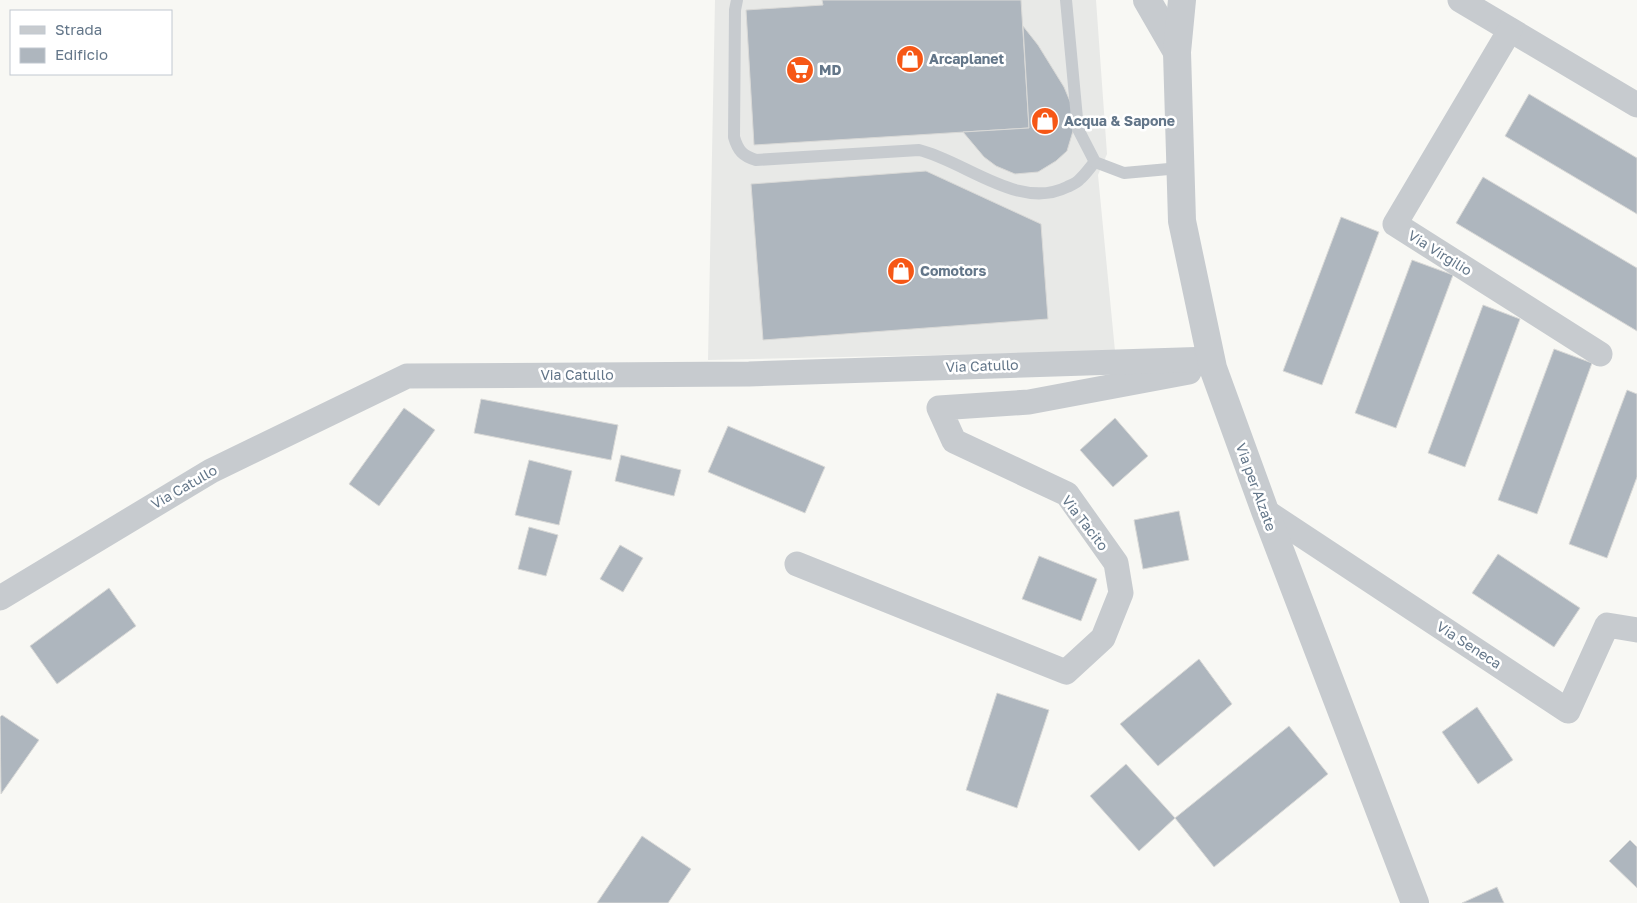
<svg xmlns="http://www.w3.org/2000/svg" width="1637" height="903" viewBox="0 0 1637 903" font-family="'Golos Text',sans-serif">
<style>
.built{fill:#e8e9e7}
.building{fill:#aeb6be;stroke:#d9d9d7}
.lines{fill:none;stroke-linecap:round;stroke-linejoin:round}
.service{stroke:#c7cbcf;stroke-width:12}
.minor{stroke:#c7cbcf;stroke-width:25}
.tertiary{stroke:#c7cbcf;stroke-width:28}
.labels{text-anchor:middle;stroke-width:5;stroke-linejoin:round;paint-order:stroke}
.poi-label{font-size:14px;font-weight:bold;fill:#637689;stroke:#fff;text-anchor:start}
.street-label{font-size:14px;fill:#637689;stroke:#fff}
</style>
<rect width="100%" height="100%" fill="#f8f8f4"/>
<polygon class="built" points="715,0 1096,0 1107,154 1098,175 1115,351 708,360"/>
<g class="building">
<polygon points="822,0 1021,0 1029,128 754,145 746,10 823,5"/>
<polygon points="1023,26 1038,45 1064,87 1072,106 1073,131 1067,151 1056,161 1038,172 1015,174 996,166 984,157 963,132 1029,128"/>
<polygon points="1529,94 1637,158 1637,214 1505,136"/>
<polygon points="926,171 1041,224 1048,319 763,340 751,184"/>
<polygon points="1483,177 1637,268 1637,331 1456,223"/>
<polygon points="1341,217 1379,232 1322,385 1283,371"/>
<polygon points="1412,260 1453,275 1396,428 1355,413"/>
<polygon points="1483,305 1520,319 1465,467 1428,453"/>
<polygon points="1554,349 1592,363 1537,514 1498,500"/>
<polygon points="1627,390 1637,394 1637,477 1607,558 1569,544"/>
<polygon points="481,399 618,425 611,460 474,433"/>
<polygon points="404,408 435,430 379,506 349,484"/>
<polygon points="1115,418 1148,456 1113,487 1080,450"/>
<polygon points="728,426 825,467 805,513 708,472"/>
<polygon points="621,455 681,470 674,496 615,481"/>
<polygon points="529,460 572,471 559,525 515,515"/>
<polygon points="1179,511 1189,560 1143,569 1134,520"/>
<polygon points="529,527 558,535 546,576 518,569"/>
<polygon points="620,545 643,558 623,592 600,579"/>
<polygon points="1498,554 1580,608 1554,647 1472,593"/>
<polygon points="1039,556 1097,579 1081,621 1022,599"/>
<polygon points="109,588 136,626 57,684 30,646"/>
<polygon points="1199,659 1232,704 1158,766 1120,724"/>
<polygon points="997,693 1049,710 1017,808 966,790"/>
<polygon points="1477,707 1513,760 1478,784 1442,732"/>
<polygon points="2,715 39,740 1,794 0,717"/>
<polygon points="1289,726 1328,774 1214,867 1175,818"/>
<polygon points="1126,764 1175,818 1139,851 1090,796"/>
<polygon points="642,836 691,869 668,903 597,903"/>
<polygon points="1630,840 1637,847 1637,888 1609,861"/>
<polygon points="1497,887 1504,903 1462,903"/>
</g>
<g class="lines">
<g class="service">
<path d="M737,0l-2,10 -1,127c4,14 9,19 22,23l163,-10c46,11 100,61 148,37 4,-2 10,-4 13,-8 6,-5 10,-12 15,-17"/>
<polyline points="1066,0 1078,129 1095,162 1124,173 1180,168"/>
</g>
<g class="minor">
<polyline points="1460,0 1637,105"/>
<polyline points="1510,30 1395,224 1600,354"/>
<polyline points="1265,511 1568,711 1607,625 1637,630"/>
<polyline points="797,564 1066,672 1103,638 1121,593 1116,563 1067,494 954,441 939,408 1029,402 1189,372"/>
<polyline points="0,598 211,471 407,376 749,374 1212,359"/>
</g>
<g class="tertiary">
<polyline points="1147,0 1177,52"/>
<polyline points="1182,0 1177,52 1182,221 1213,368 1265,511 1415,903"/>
</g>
</g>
<defs>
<g id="shop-disc" transform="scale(1.4375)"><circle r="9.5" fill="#f65716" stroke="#fff"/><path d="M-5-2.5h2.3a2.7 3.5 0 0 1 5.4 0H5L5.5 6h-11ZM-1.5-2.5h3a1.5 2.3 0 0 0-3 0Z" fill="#fff"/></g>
<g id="supermarket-disc" transform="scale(1.4375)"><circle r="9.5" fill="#f65716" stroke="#fff"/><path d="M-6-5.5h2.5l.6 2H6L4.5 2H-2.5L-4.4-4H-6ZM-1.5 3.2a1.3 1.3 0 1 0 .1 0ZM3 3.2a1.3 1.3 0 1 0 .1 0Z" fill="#fff"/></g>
</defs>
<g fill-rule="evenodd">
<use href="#shop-disc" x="910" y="59"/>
<use href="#supermarket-disc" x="800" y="70"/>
<use href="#shop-disc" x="1045" y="121"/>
<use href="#shop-disc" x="901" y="271"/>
</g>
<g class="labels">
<g class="poi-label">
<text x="929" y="64">Arcaplanet</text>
<text x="819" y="75">MD</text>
<text x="1064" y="126">Acqua &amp; Sapone</text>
<text x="920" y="276">Comotors</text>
</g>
<g class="street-label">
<text transform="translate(1440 253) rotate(32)" y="5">Via Virgilio</text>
<text transform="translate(982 366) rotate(-2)" y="5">Via Catullo</text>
<text x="577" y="380">Via Catullo</text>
<text transform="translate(184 487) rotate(-30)" y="5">Via Catullo</text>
<text transform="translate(1256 487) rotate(70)" y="5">Via per Alzate</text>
<text transform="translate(1085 523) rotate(52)" y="5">Via Tacito</text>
<text transform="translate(1469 645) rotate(33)" y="5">Via Seneca</text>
</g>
</g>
<rect x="10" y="10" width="162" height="65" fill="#ffffff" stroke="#c1c8d0"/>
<rect x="20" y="26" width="25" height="8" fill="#c7cbcf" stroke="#c1c8d0"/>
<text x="55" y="35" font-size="15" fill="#637689">Strada</text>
<rect x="20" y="48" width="25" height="15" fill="#aeb6be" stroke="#c1c8d0"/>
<text x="55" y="60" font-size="15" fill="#637689">Edificio</text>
</svg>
